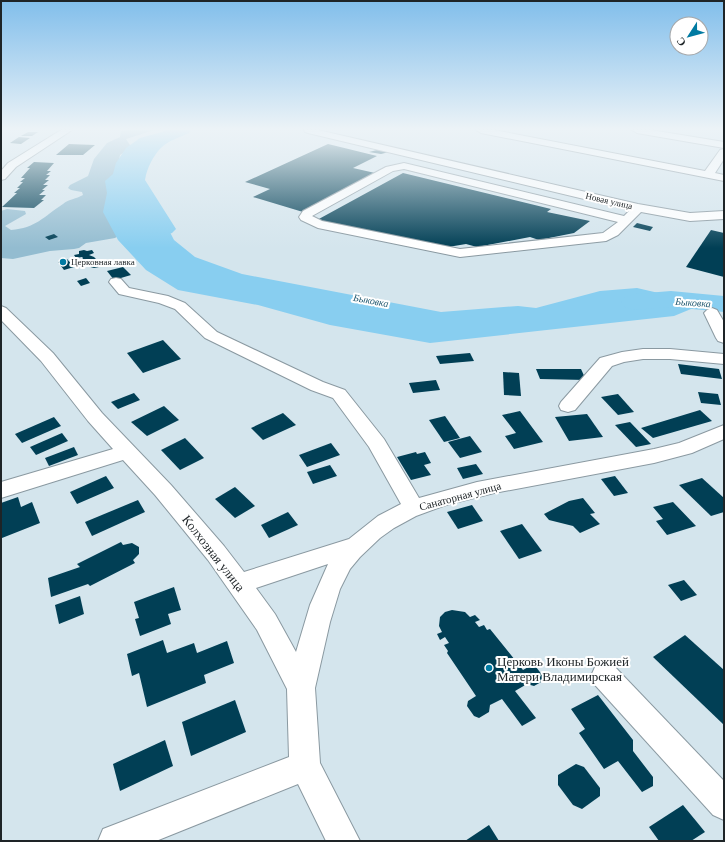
<svg xmlns="http://www.w3.org/2000/svg" width="725" height="842" viewBox="0 0 725 842" font-family="Georgia,serif">
<style>
.green{fill:#93bcd0}
.water{fill:#88cef0}
.lines{fill:none;stroke-linecap:round;stroke-linejoin:round}
.river{fill:#88cef0;fill-rule:evenodd}
.building{fill:#013f55}
.minor-casing{stroke:#8a99a1;stroke-width:2}
.minor{fill:#fff;fill-rule:evenodd}
.poi-dot{fill:#007aa2;stroke:#fff;stroke-width:1.5}
.labels{text-anchor:middle;stroke-width:4;stroke-linejoin:round;paint-order:stroke}
.far-street-label{font-size:9px;fill:#1e2427;stroke:#fff}
.far-poi-label{font-size:9px;fill:#1e2427;stroke:#fff;text-anchor:start}
.far-water-label{font-size:10px;font-style:italic;fill:#245b72;stroke:#fff}
.street-label{font-size:11px;fill:#1e2427;stroke:#fff}
.near-street-label{font-size:13px;fill:#1e2427;stroke:#fff}
.near-poi-label{font-size:13px;fill:#1e2427;stroke:#fff;text-anchor:start}
</style>
<rect width="100%" height="100%" fill="#d4e5ed"/>
<path class="green" d="M127,130h27l-28,9 4,6v3l-10,7 -1,5 -1,76 -3,2 -29,5 -7,5 -5,1 -24,2 -37,8 -12,-1v-47l6,-2 18,2 1,3 -21,12 6,4c25,-2 32,-13 52,-26 6,-5 13,-5 20,-9l-1,-3 -11,-2 -3,-2 2,-3 18,-9 6,-17 13,-16 13,-6 1,-6z"/>
<polygon class="water" points="166,130 175,130 146,147 128,178 134,186 154,201 174,240 195,257 242,274 441,312 518,306 536,308 600,291 637,288 663,294 690,304 691,309 674,316 430,343 330,325 258,305 178,290 146,270 118,240 103,212 107,193 105,181 113,174 116,163 126,148 140,138 162,132"/>
<g class="lines">
<g class="river">
<path d="M171,130h20l-2,3c-20,9 -27,9 -38,29 -3,6 -5,11 -6,18l31,49 -4,4 -7,2 -7,-2 -31,-53c1,-10 11,-30 18,-37 6,-7 17,-10 26,-13z"/>
<polygon points="671,291 724,296 724,312 671,307 634,310 625,307 621,302 625,297 634,294"/>
</g>
</g>
<g class="building">
<polygon points="28,132 38,132 32,136 21,136"/>
<polygon points="19,137 30,138 21,144 10,143"/>
<polygon points="69,144 95,145 83,155 56,155"/>
<polygon points="328,144 377,156 353,168 375,173 303,212 253,197 270,189 245,182"/>
<polygon points="377,150 389,152 381,154 369,152"/>
<polygon points="34,162 54,163 47,171 51,171 46,175 50,175 45,180 49,180 43,185 48,185 42,190 45,190 39,195 46,195 41,200 44,200 34,208 2,207 17,193 14,193 20,188 17,188 23,182 20,182 25,178 21,178 30,168 27,168"/>
<polygon points="403,173 551,209 547,212 590,221 574,233 539,240 530,237 477,247 466,244 448,247 317,220"/>
<polygon points="637,223 653,227 650,231 633,227"/>
<polygon points="711,230 724,233 724,277 686,267"/>
<polygon points="54,234 58,237 49,240 45,237"/>
<polygon points="84,250 87,251 92,250 94,253 89,255 94,257 100,263 97,265 99,267 94,268 87,266 82,260 83,258 82,257 76,258 74,255 79,254 79,251"/>
<polygon points="67,259 74,267 64,270 58,262"/>
<polygon points="123,267 131,275 114,280 107,271"/>
<polygon points="86,278 90,283 81,286 77,281"/>
<polygon points="163,340 181,359 143,373 127,353"/>
<polygon points="470,353 474,361 440,364 436,356"/>
<polygon points="678,364 719,369 722,379 681,374"/>
<polygon points="536,369 581,369 586,380 540,379"/>
<polygon points="503,372 519,373 521,396 504,395"/>
<polygon points="436,380 440,390 413,393 409,383"/>
<polygon points="698,392 718,394 721,405 701,403"/>
<polygon points="134,393 140,400 118,409 111,402"/>
<polygon points="618,394 634,412 618,415 601,397"/>
<polygon points="164,406 179,420 147,436 131,422"/>
<polygon points="700,410 712,421 653,438 641,428"/>
<polygon points="520,411 543,442 514,449 505,436 516,433 502,415"/>
<polygon points="283,413 296,425 263,440 251,428"/>
<polygon points="587,414 603,437 569,441 555,417"/>
<polygon points="445,416 460,438 444,442 429,420"/>
<polygon points="54,417 61,426 22,443 15,434"/>
<polygon points="630,422 651,444 636,447 615,425"/>
<polygon points="62,433 68,441 36,455 30,447"/>
<polygon points="470,436 482,452 460,458 448,442"/>
<polygon points="185,438 204,458 180,470 161,450"/>
<polygon points="331,443 340,455 307,467 299,455"/>
<polygon points="74,447 78,455 49,466 45,458"/>
<polygon points="416,452 417,454 425,452 431,463 424,465 431,475 411,480 397,457"/>
<polygon points="476,464 483,474 463,479 457,468"/>
<polygon points="330,465 337,476 313,484 307,472"/>
<polygon points="106,476 114,488 77,504 70,492"/>
<polygon points="615,476 628,493 614,496 601,479"/>
<polygon points="702,478 724,498 724,512 711,516 679,485"/>
<polygon points="235,487 255,506 235,518 215,499"/>
<polygon points="18,497 21,507 32,502 40,523 2,538 1,503"/>
<polygon points="583,498 595,513 590,514 600,524 580,533 573,526 549,520 544,514 569,501"/>
<polygon points="138,500 145,512 92,536 85,522"/>
<polygon points="673,502 696,526 667,535 656,521 663,519 653,507"/>
<polygon points="472,505 483,521 458,529 447,512"/>
<polygon points="288,512 298,525 269,538 261,525"/>
<polygon points="522,524 542,551 519,559 500,531"/>
<polygon points="121,542 123,545 132,543 139,547 139,554 133,560 135,563 90,586 88,584 51,597 48,578 80,567 77,564"/>
<polygon points="684,580 697,595 681,601 668,585"/>
<polygon points="174,587 181,610 168,614 171,624 140,636 135,619 139,618 134,602"/>
<polygon points="80,596 84,614 59,624 55,605"/>
<polygon points="452,610 465,612 470,617 475,615 480,620 475,622 479,627 484,625 487,630 490,629 523,670 530,666 536,667 543,676 543,681 534,686 527,684 515,691 536,718 522,726 502,699 490,705 489,712 479,718 474,716 467,706 468,701 476,696 447,653 448,651 444,645 449,643 445,637 440,640 437,634 442,632 439,626 440,617 445,612"/>
<polygon points="685,635 724,670 724,725 653,657"/>
<polygon points="163,640 167,653 194,643 197,653 227,641 234,663 204,675 206,683 147,707 139,673 132,676 127,654"/>
<polygon points="598,695 633,740 633,751 653,777 653,786 642,792 618,761 604,769 579,733 585,729 571,709"/>
<polygon points="235,700 246,732 191,756 182,722"/>
<polygon points="165,740 173,766 120,791 113,764"/>
<polygon points="576,764 584,767 600,788 600,796 582,809 573,805 558,785 558,775"/>
<polygon points="683,805 705,832 691,841 659,841 649,827"/>
<polygon points="489,825 499,841 465,841"/>
</g>
<g class="lines">
<g class="minor-casing">
<g id="minor">
<polygon points="61,130 72,130 16,167 5,179 1,180 1,171 8,163"/>
<path d="M304,130h14l320,74 52,9 34,-2v8l-34,2 -49,-9 -23,23 -12,6 -146,16 -142,-29 -17,-8 -2,-3 4,-6 83,-44 18,-4 220,53 6,-6 -322,-77 -3,-1zM404,169l214,53 -15,11 -143,16 -138,-28 -10,-5 81,-45z"/>
<polygon points="476,130 494,130 705,171 720,150 724,149 724,159 715,173 724,175 724,181 481,133"/>
<polygon points="632,130 651,130 724,142 724,148 637,133"/>
<path d="M116,278l5,1 8,9 39,8 17,7 32,29 106,50 22,8 39,49 35,59 58,-16 177,-33 25,-6 45,-18v14l-32,14 -38,10 -160,30 -48,12 -30,11 -22,12 -14,10 -20,19 -10,12 -10,20 -10,33 -15,66 5,75 40,78h-34l-28,-57 -142,57h-58l5,-12 186,-72 -2,-68 -30,-59 -49,-70 -53,-65 -32,-35 -122,38v-16l112,-33 -25,-28 -47,-60 -40,-41v-14l5,2 47,45 49,60 69,72 53,61 20,26 105,-33 29,-23 23,-12 -32,-57 -36,-49 -22,-8 -106,-52 -30,-29 -16,-6 -40,-9 -10,-12 2,-3zM328,564l-18,41 -14,47 -21,-38 -19,-26z"/>
<polygon points="712,308 717,310 724,322 724,343 718,341 716,338 704,313 707,310"/>
<polygon points="643,349 670,349 724,354 724,364 670,359 643,359 624,362 612,366 575,410 568,412 561,410 559,406 561,402 600,358 622,352"/>
<polygon points="605,663 615,667 724,781 724,820 713,815 595,685 591,676 595,667"/>
</g>
</g>
<use href="#minor" class="minor"/>
</g>
<linearGradient id="sky" x2="0" y2="1"><stop stop-color="#81beeb"/><stop offset="0.52" stop-color="#ecf3f7"/><stop offset="1" stop-color="#ecf3f7" stop-opacity="0"/></linearGradient>
<rect width="725" height="248" fill="url(#sky)"/>
<g class="poi-dot">
<circle cx="63" cy="262" r="4"/>
<circle cx="489" cy="668" r="4"/>
</g>
<g class="labels">
<g class="far-street-label">
<text transform="translate(609 201) rotate(13)" y="3">Новая улица</text>
</g>
<g class="far-poi-label">
<text x="71" y="265">Церковная лавка</text>
</g>
<g class="far-water-label">
<text transform="translate(371 300) rotate(10)" y="4">Быковка</text>
<text transform="translate(693 302) rotate(4)" y="4">Быковка</text>
</g>
<g class="street-label">
<text transform="translate(460 496) rotate(-15)" y="4">Санаторная улица</text>
</g>
<g class="near-street-label">
<text transform="translate(214 553) rotate(52)" y="5">Колхозная улица</text>
</g>
<g class="near-poi-label">
<text x="497" y="666">Церковь Иконы Божией<tspan x="497" dy="15">Матери Владимирская</tspan></text>
</g>
</g>
<rect width="725" height="842" fill="none" stroke="#1e2427" stroke-width="4"/>
<g transform="translate(689 36) rotate(234)"><circle r="19" fill="#ffffff" stroke="#a5a7a9"/>
<path d="M0-3L7 15L0 10L-7 15Z" fill="#007aa2"/>
<text y="-6" font-size="11" font-weight="bold" text-anchor="middle" fill="#1e2427">С</text>
</g>
</svg>
